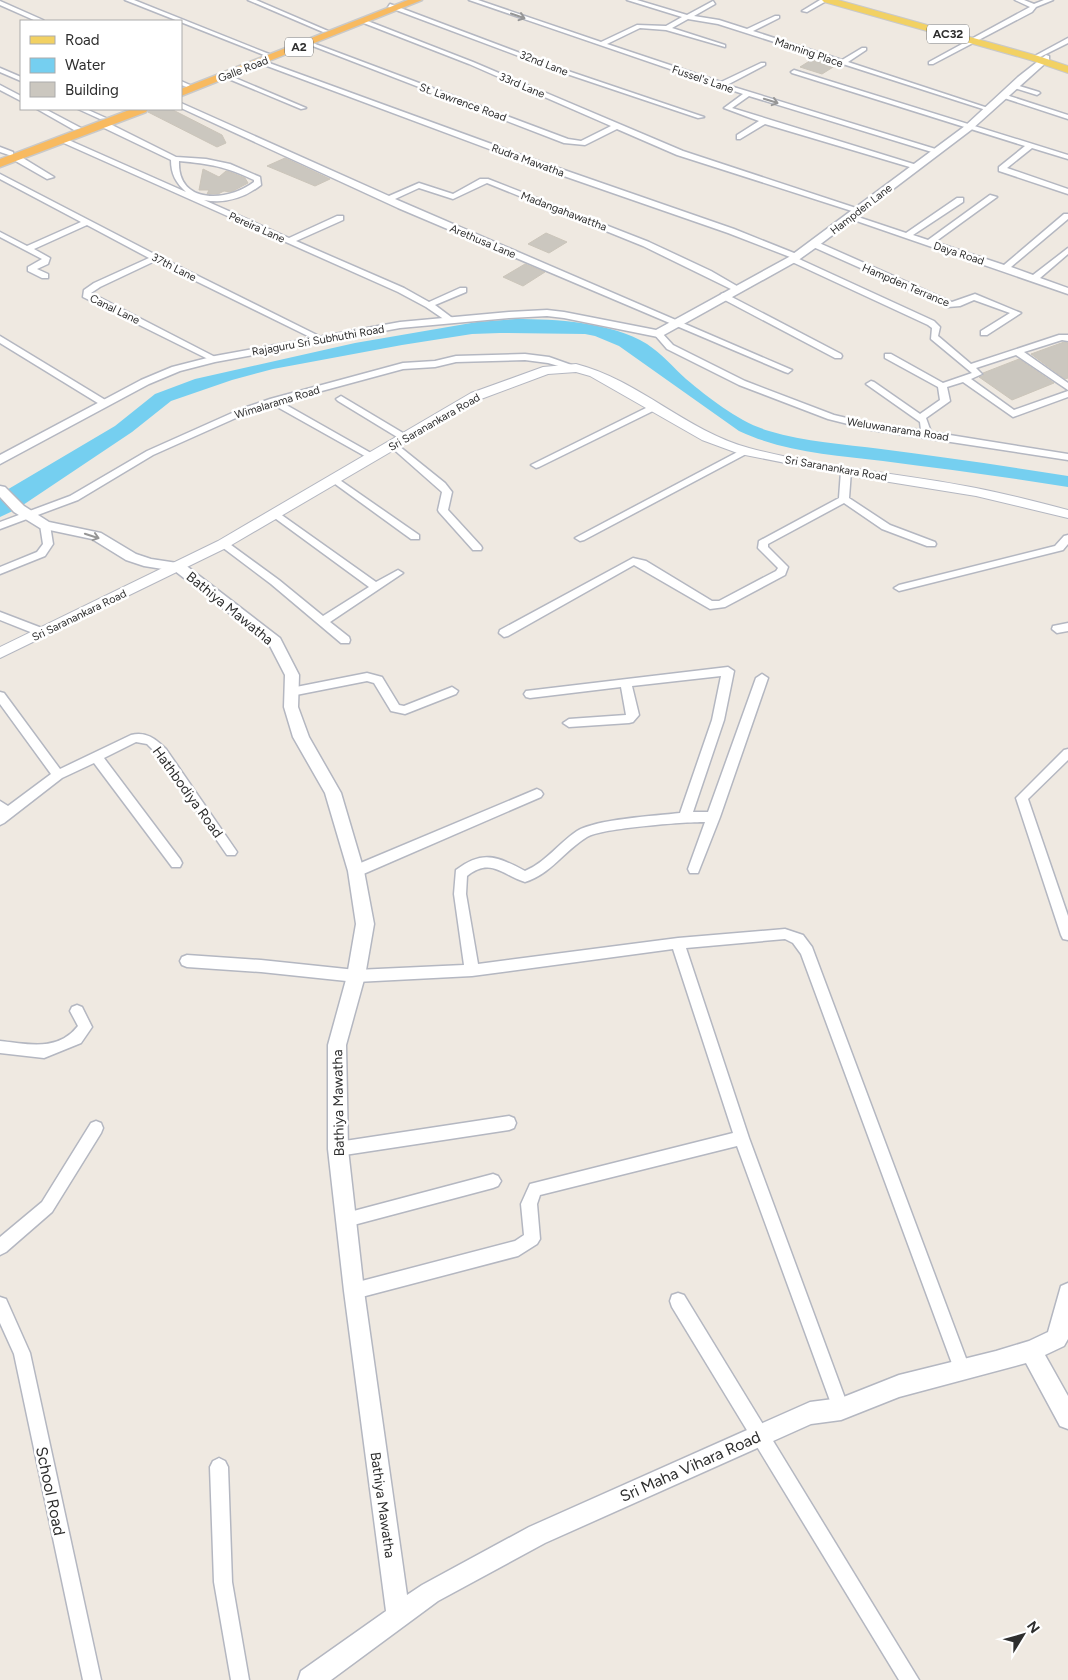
<svg xmlns="http://www.w3.org/2000/svg" width="1068" height="1680" viewBox="0 0 1068 1680" font-family="Figtree,sans-serif">
<style>
.water{fill:#75cff0}
.building{fill:#cbc7bf;stroke:#cbc5ba}
.lines{fill:none;stroke-linecap:round;stroke-linejoin:round}
.minor-casing{stroke:#b4b7c1;stroke-width:3}
.tertiary-casing{stroke:#b4b7c1;stroke-width:3}
.secondary-casing{stroke:#b4b7c1;stroke-width:2}
.primary-casing{stroke:#c9c9c9;stroke-width:2}
.trunk-casing{stroke:#c9c9c9;stroke-width:3}
.minor{fill:#fff;fill-rule:evenodd}
.tertiary{fill:#fff;fill-rule:evenodd}
.secondary{fill:#fff;fill-rule:evenodd}
.primary{fill:#f2d163;fill-rule:evenodd}
.trunk{fill:#f8ba60;fill-rule:evenodd}
.oneway{stroke:#969696}
.labels{text-anchor:middle;stroke-width:5;stroke-linejoin:round;paint-order:stroke}
.far-street-label{font-size:11px;fill:#2e2e2e;stroke:#fff}
.shield{fill:#fff;stroke:#6d6d6d;stroke-width:1}
.shield-label{font-size:12px;font-weight:bold;fill:#2e2e2e}
.street-label{font-size:14px;fill:#2e2e2e;stroke:#fff}
.near-street-label{font-size:16px;fill:#2e2e2e;stroke:#fff}
</style>
<rect width="100%" height="100%" fill="#efe9e1"/>
<path class="water" d="M515,319c41,0 96,3 132,25 15,10 26,23 39,35 24,20 53,43 83,52 36,11 75,13 112,18 62,8 125,17 187,27v11c-61,-10 -123,-18 -185,-26 -49,-6 -99,-9 -144,-30l-120,-85 -24,-10 -10,-2 -85,-1 -28,1 -70,11 -129,24 -41,11 -61,21 -39,31 -115,77 -17,8v-23l115,-68 40,-32 40,-15 160,-36 122,-21z"/>
<g class="building">
<polygon points="816,57 838,64 822,74 800,67"/>
<polygon points="150,109 171,109 222,135 226,143 217,147 148,112"/>
<polygon points="285,158 330,179 315,186 267,166"/>
<polygon points="203,169 219,177 226,171 230,172 245,178 248,183 231,192 224,191 218,194 207,194 209,190 199,190"/>
<polygon points="546,233 567,242 549,253 528,244"/>
<polygon points="525,264 545,272 523,286 503,277"/>
<polygon points="1064,342 1068,343 1068,378 1065,379 1031,354"/>
<polygon points="1019,359 1054,383 1012,400 979,377 983,376 983,373"/>
</g>
<g class="lines">
<g class="minor-casing">
<g id="minor">
<polygon points="125,0 134,0 269,54 264,55"/>
<polygon points="248,0 256,0 328,31 323,32"/>
<polygon points="469,0 478,0 601,42 637,25 666,26 682,17 627,0 637,0 687,15 713,1 715,4 694,16 719,20 747,29 775,16 779,16 779,18 753,31 842,60 862,48 866,48 866,50 848,62 991,109 986,110 718,24 688,19 672,28 725,45 725,47 666,30 640,28 607,44 721,82 761,63 765,63 765,65 727,85 942,151 935,153 749,96 732,108 920,166 913,168 765,124 740,139 737,139 737,135 759,121 724,108 743,94"/>
<polygon points="820,0 828,0 807,12 802,11"/>
<polygon points="1015,0 1024,0 1034,4 1044,0 1053,0 1036,7 1032,12 933,64 929,64 929,62 1030,7"/>
<polygon points="0,1 43,20 44,21 36,21 0,5"/>
<polygon points="390,4 568,71 704,117 698,118 564,73 388,7"/>
<polygon points="361,20 365,20 473,62 683,151 862,210 855,212 677,155 617,129 585,145 564,143 305,43 310,42 568,139 581,141 611,126 469,64 361,22"/>
<polygon points="1068,38 1068,43 1036,59 1031,58"/>
<polygon points="261,60 541,162 734,229 799,255 799,259 934,321 940,327 938,336 971,364 1059,335 1068,335 1068,341 1062,340 1024,352 1068,383 1068,390 1016,355 976,368 982,374 971,379 1014,410 1068,391 1068,397 1013,417 963,382 947,387 950,401 926,418 931,432 1068,454 1068,460 872,430 828,419 739,385 667,349 654,334 661,332 673,345 745,381 834,415 872,424 921,430 920,422 866,384 871,381 874,382 920,414 940,400 938,387 885,358 885,354 891,354 943,383 972,373 931,339 932,328 928,325 790,261 790,257 728,233 535,166 259,63 258,62"/>
<polygon points="0,68 21,77 21,81 0,72"/>
<polygon points="794,70 1068,155 1068,159 1032,148 1007,168 1068,189 1068,194 999,171 999,167 1025,146 792,73 791,72"/>
<polygon points="224,75 228,75 306,108 301,109 224,77"/>
<polygon points="181,81 190,85 187,87 181,85"/>
<polygon points="1013,84 1039,92 1040,93 1037,95 1011,87 1010,86"/>
<polygon points="0,85 21,96 21,101 0,90"/>
<polygon points="1003,94 1068,115 1068,119 1001,97 1000,96"/>
<polygon points="181,103 389,196 419,183 453,194 480,179 488,179 649,242 711,271 742,289 735,291 643,246 487,183 453,199 419,188 395,199 792,370 788,373 785,372 398,208 181,108"/>
<polygon points="37,109 45,109 81,128 74,130"/>
<polygon points="78,109 86,109 106,118 100,119"/>
<path d="M100,122h6l70,35 30,2 24,5 30,13 1,8c-17,13 -35,19 -57,15l85,38 48,-22h6v4l-47,21 108,47 25,14 31,-14h6v4l-31,13 20,15 -7,2 -22,-15 -28,-15 -341,-152 7,-2 122,54c-10,-9 -15,-18 -15,-32l-71,-34zM179,161c32,3 45,5 75,19v2c-26,20 -77,23 -75,-21z"/>
<polygon points="0,147 13,152 13,155 18,155 54,177 47,179 12,159 12,156 0,152"/>
<polygon points="0,174 158,256 325,339 318,341 155,261 100,287 91,293 219,359 218,361 212,361 83,297 84,290 94,283 149,258 87,225 34,249 50,258 48,264 37,269 48,274 48,278 42,278 28,271 28,267 42,259 0,237 0,232 27,246 81,222 0,179"/>
<polygon points="990,195 997,197 935,242 1004,265 1064,214 1068,214 1068,219 1011,267 1033,275 1068,248 1068,254 1040,278 1068,288 1068,294 845,217 852,215 906,233 957,198 963,198 963,202 913,235 928,240"/>
<polygon points="811,242 817,242 952,302 975,294 1021,313 987,335 981,335 981,331 1010,313 974,300 960,306 948,307 811,246"/>
<polygon points="724,293 841,354 842,356 841,358 835,358 721,298 721,294"/>
<polygon points="0,336 107,401 109,403 104,406 101,405 0,343"/>
<polygon points="525,354 549,357 580,368 576,371 548,363 525,360 456,362 435,367 403,369 281,402 378,457 373,460 370,459 272,404 247,413 153,455 78,500 0,529 0,522 70,496 147,451 241,409 270,399 403,363 435,361 456,356"/>
<polygon points="341,396 408,436 410,438 408,440 402,440 338,401 336,399"/>
<polygon points="654,404 659,407 657,409 539,467 536,468 531,465"/>
<polygon points="394,442 445,483 452,492 448,510 481,546 482,548 481,550 473,550 439,512 438,510 442,492 391,447 391,443"/>
<polygon points="745,448 748,449 748,453 584,540 580,541 575,538"/>
<polygon points="846,468 851,471 849,498 890,525 935,542 936,544 935,546 927,546 882,529 844,503 768,544 768,547 788,567 785,575 725,607 710,609 634,565 508,636 504,637 499,633 500,630 633,558 646,561 712,601 719,601 776,571 778,568 758,548 759,541 839,498 841,471"/>
<polygon points="334,476 419,535 419,539 411,539 331,481 329,479"/>
<polygon points="276,511 376,582 398,570 403,573 330,622 349,637 350,640 349,643 341,643 271,584 218,544 219,542 227,542 279,580 323,616 369,587 272,516 272,512"/>
<polygon points="45,522 50,525 53,544 45,556 0,574 0,567 37,552 43,544 40,525"/>
<polygon points="1068,535 1068,544 1063,550 899,591 894,588 899,585 1055,546 1064,536"/>
<polygon points="0,612 47,630 48,633 43,637 0,620"/>
<polygon points="1068,623 1068,631 1057,633 1052,629 1053,626"/>
<path d="M728,667l6,4 -10,49 -31,92h15l48,-134 6,-4 6,4 -48,139 -22,56h-8l-2,-4 17,-47c-22,0 -102,6 -118,15 -23,14 -36,37 -62,45 -23,-7 -34,-25 -58,-6l-1,18 12,70 200,-26 107,-9 18,6 9,12 158,422 -2,6 -6,2 -6,-2 -2,-6 -153,-415 -8,-11 -8,-4 -99,9 63,190 100,271 -2,6 -6,2 -6,-2 -2,-6 -96,-263 -197,49 -3,9 3,35 -3,5 -19,12 -164,43 -6,-2 -2,-6 2,-6 6,-2 161,-42 9,-6 -3,-31 9,-20 203,-51 -60,-184 -201,27 -116,6 -95,-10 -74,-5 -5,-2 -2,-4 2,-4 5,-2 74,5 95,10 108,-5 -10,-71 2,-24c27,-21 42,-13 69,1 21,-9 34,-28 52,-40 20,-12 78,-15 103,-18l32,-93 9,-44 -89,10 7,29 -6,7 -4,1 -60,4 -6,-4 6,-4 57,-4 -5,-28 -91,11 -4,-1 -2,-3 2,-3z"/>
<polygon points="367,673 382,677 399,705 404,706 452,687 458,691 456,694 405,714 391,711 374,683 367,681 291,696 285,692 291,688"/>
<path d="M0,692l4,1 56,76 71,-34c15,-4 25,4 35,14l69,100 2,3 -2,3h-8l-69,-100 -11,-11 -11,-2 -32,16 76,101 2,4 -2,4h-8l-78,-104 -32,15 -58,45 -4,2v-24l8,5 43,-32 -51,-70z"/>
<polygon points="1068,749 1068,760 1028,799 1068,916 1068,940 1063,939 1061,935 1016,798 1064,750"/>
<polygon points="537,789 541,791 543,794 541,797 361,875 351,875 350,871 351,867"/>
<path d="M77,1005l5,2 10,20 -11,16 -37,15 -44,-5v-12c28,3 58,11 78,-15l-8,-15 2,-4z"/>
<polygon points="509,1116 514,1118 516,1123 514,1128 509,1130 338,1156 333,1154 331,1149 333,1144 338,1142"/>
<polygon points="96,1121 101,1123 103,1128 101,1133 52,1212 6,1252 0,1255 0,1237 42,1202 91,1123"/>
<polygon points="493,1174 498,1176 501,1181 498,1186 493,1188 346,1227 341,1225 338,1220 341,1215 346,1213"/>
<polygon points="678,1293 684,1295 919,1680 899,1680 672,1307 670,1301 672,1295"/>
<polygon points="0,1297 6,1299 30,1353 101,1680 83,1680 14,1354 0,1323"/>
<polygon points="219,1458 225,1461 228,1467 232,1582 249,1680 231,1680 214,1582 210,1467 213,1461"/>
</g>
</g>
<g class="tertiary-casing">
<g id="tertiary">
<polygon points="1046,55 1049,56 1049,60 971,130 818,246 797,261 662,336 658,337 564,318 547,316 509,318 400,328 215,362 180,371 149,384 0,464 0,455 141,380 172,367 215,356 400,322 509,312 547,310 564,312 656,330 789,257 965,126 1018,77"/>
<polygon points="0,486 5,487 24,506 49,522 101,533 136,554 151,559 184,564 280,638 299,675 298,707 309,737 341,793 364,871 374,924 365,976 346,1045 348,1149 364,1291 407,1595 422,1585 529,1527 810,1402 841,1398 899,1375 996,1351 1029,1341 1048,1332 1061,1286 1068,1283 1068,1339 1064,1346 1045,1355 1068,1396 1068,1429 1060,1426 1026,1363 899,1397 841,1420 811,1424 545,1543 438,1601 331,1680 298,1680 301,1671 386,1611 344,1291 328,1149 328,1045 347,976 356,924 348,871 325,793 293,737 284,707 285,675 269,644 175,571 144,566 126,560 92,539 40,528 14,512 0,497"/>
</g>
</g>
<g class="secondary-casing">
<path id="secondary" d="M576,364c63,16 110,67 173,84 74,20 152,25 227,40 31,6 61,14 92,22v8l-92,-22 -130,-21 -106,-21 -38,-14 -112,-64 -14,-4 -28,2 -67,25 -253,148 -228,111v-11l218,-106 253,-148 72,-26z"/>
</g>
<g class="primary-casing">
<polygon id="primary" points="822,0 838,0 1038,56 1068,66 1068,73 1030,60 824,2"/>
</g>
<g class="trunk-casing">
<g id="trunk">
<polygon points="408,0 422,0 181,96 181,89"/>
<polygon points="132,109 148,109 146,112 0,167 0,159"/>
</g>
</g>
<use href="#minor" class="minor"/>
<use href="#tertiary" class="tertiary"/>
<use href="#secondary" class="secondary"/>
<use href="#primary" class="primary"/>
<use href="#trunk" class="trunk"/>
</g>
<defs><path id="oneway-shaft" d="M-6 0H5M1.5-3L5.5 0L1.5 3" fill="none" stroke-width="1.6" stroke-linecap="round" stroke-linejoin="round" transform="scale(1.25)"/></defs>
<g class="oneway">
<use href="#oneway-shaft" transform="translate(518 16) rotate(19)"/>
<use href="#oneway-shaft" transform="translate(771 101) rotate(17)"/>
<use href="#oneway-shaft" transform="translate(92 536) rotate(18)"/>
</g>
<g class="labels">
<g class="far-street-label">
<text transform="translate(809 52) rotate(19)" y="4">Manning Place</text>
<text transform="translate(544 63) rotate(21)" y="4">32nd Lane</text>
<text transform="translate(243 69) rotate(-21)" y="4">Galle Road</text>
<text transform="translate(703 79) rotate(19)" y="4">Fussel's Lane</text>
<text transform="translate(522 85) rotate(23)" y="4">33rd Lane</text>
<text transform="translate(463 102) rotate(20)" y="4">St. Lawrence Road</text>
<text transform="translate(528 160) rotate(20)" y="4">Rudra Mawatha</text>
<text transform="translate(861 209) rotate(-38)" y="4">Hampden Lane</text>
<text transform="translate(564 211) rotate(21)" y="4">Madangahawattha</text>
<text transform="translate(257 227) rotate(24)" y="4">Pereira Lane</text>
<text transform="translate(483 241) rotate(23)" y="4">Arethusa Lane</text>
<text transform="translate(959 253) rotate(18)" y="4">Daya Road</text>
<text transform="translate(174 267) rotate(27)" y="4">37th Lane</text>
<text transform="translate(906 285) rotate(23)" y="4">Hampden Terrance</text>
<text transform="translate(115 309) rotate(26)" y="4">Canal Lane</text>
<text transform="translate(318 340) rotate(-10)" y="4">Rajaguru Sri Subhuthi Road</text>
<text transform="translate(277 402) rotate(-17)" y="4">Wimalarama Road</text>
<text transform="translate(434 422) rotate(-30)" y="4">Sri Saranankara Road</text>
<text transform="translate(898 429) rotate(9)" y="4">Weluwanarama Road</text>
<text transform="translate(836 468) rotate(10)" y="4">Sri Saranankara Road</text>
<text transform="translate(79 615) rotate(-26)" y="4">Sri Saranankara Road</text>
</g>
<g class="shield">
<rect x="927" y="24.5" width="42" height="19" rx="4"/>
<rect x="285" y="37.5" width="28" height="19" rx="4"/>
</g>
<g class="shield-label">
<text x="948" y="38">AC32</text>
<text x="299" y="51">A2</text>
</g>
<g class="street-label">
<text transform="translate(230 608) rotate(39)" y="5">Bathiya Mawatha</text>
<text transform="translate(188 792) rotate(54)" y="5">Hathbodiya Road</text>
<text transform="translate(338 1103) rotate(-91)" y="5">Bathiya Mawatha</text>
<text transform="translate(383 1505) rotate(82)" y="5">Bathiya Mawatha</text>
</g>
<g class="near-street-label">
<text transform="translate(690 1466) rotate(-24)" y="6">Sri Maha Vihara Road</text>
<text transform="translate(51 1491) rotate(78)" y="6">School Road</text>
</g>
</g>
<rect x="20" y="20" width="162" height="90" fill="#ffffff" stroke="#ababab"/>
<rect x="30" y="36" width="25" height="8" fill="#f2d163" stroke="#ababab"/>
<text x="65" y="45" font-size="15" fill="#2e2e2e">Road</text>
<rect x="30" y="58" width="25" height="15" fill="#75cff0" stroke="#ababab"/>
<text x="65" y="70" font-size="15" fill="#2e2e2e">Water</text>
<rect x="30" y="82" width="25" height="15" fill="#cbc7bf" stroke="#ababab"/>
<text x="65" y="95" font-size="15" fill="#2e2e2e">Building</text>
<g transform="translate(1023 1635) rotate(53)" stroke="#ffffff" stroke-width="4" paint-order="stroke">
<path d="M0-4L9 19L0 12L-9 19Z" fill="#2e2e2e"/>
<text y="-8" font-size="14" font-weight="bold" text-anchor="middle" fill="#2e2e2e">N</text>
</g>
</svg>
